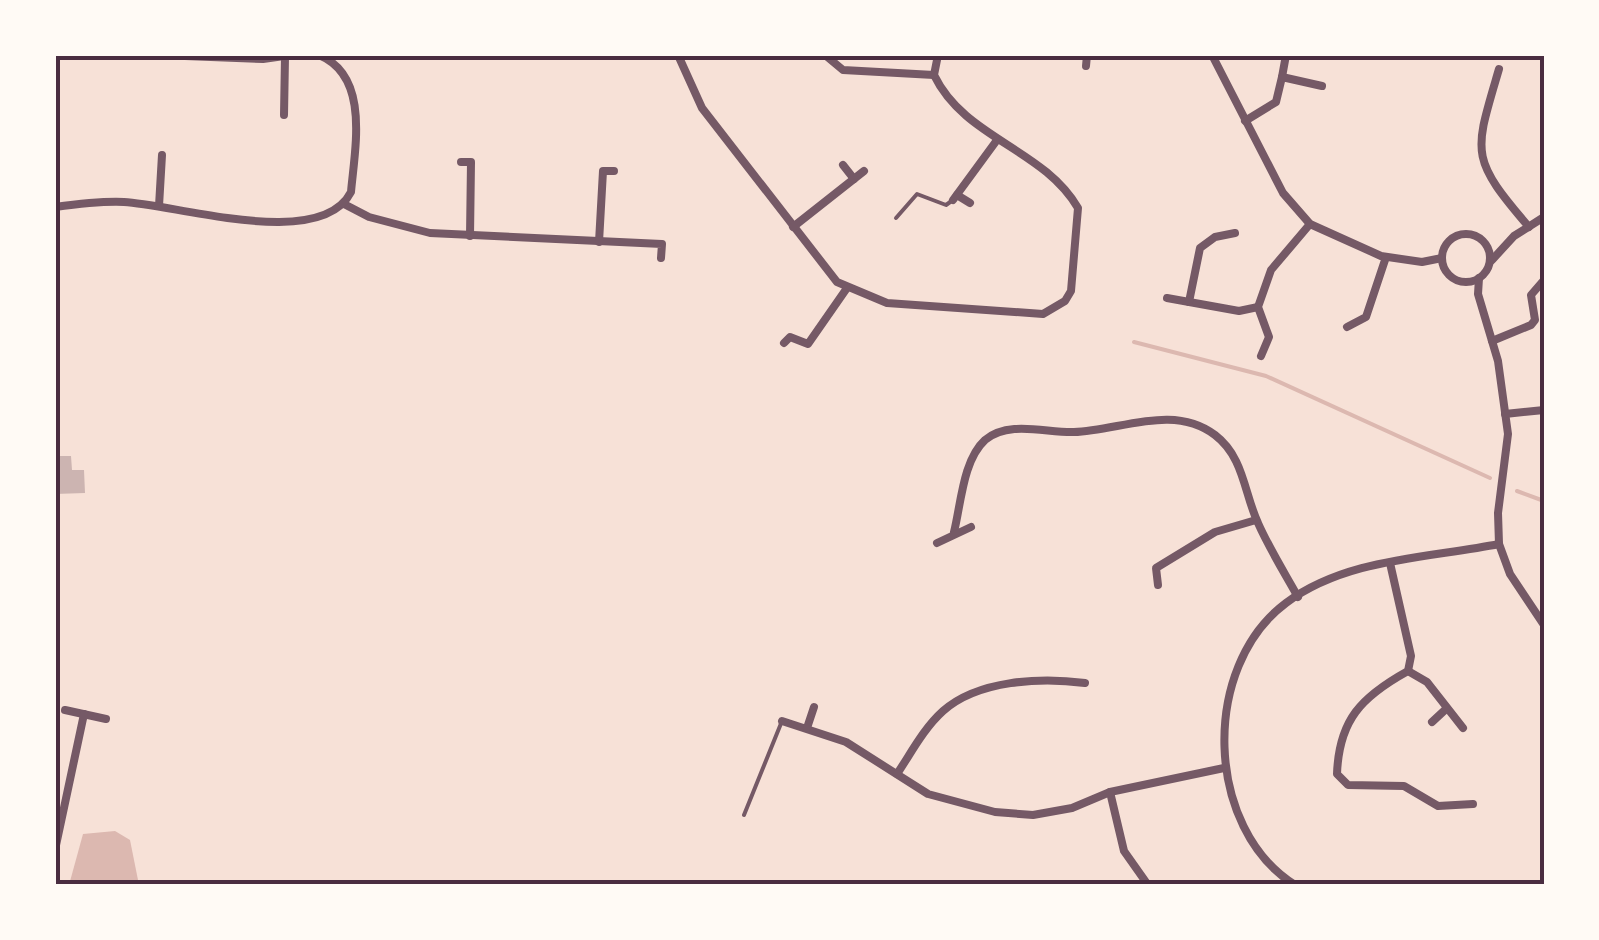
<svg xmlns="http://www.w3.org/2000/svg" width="1599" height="940" viewBox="0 0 1599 940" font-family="Roboto,sans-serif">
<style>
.water{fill:#dcb8b0}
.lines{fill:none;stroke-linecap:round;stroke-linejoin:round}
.stream{stroke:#dcb8b0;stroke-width:4}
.building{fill:#ccb4b1}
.service{stroke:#755966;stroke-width:4}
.minor{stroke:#755966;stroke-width:8}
.neatline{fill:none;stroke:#4a2c40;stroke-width:4}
</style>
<rect width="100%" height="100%" fill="#f7e1d7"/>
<polygon class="water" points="115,831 130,840 139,885 69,885 83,834"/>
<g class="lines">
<g class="stream">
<polyline points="1134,342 1266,376 1490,478"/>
<polyline points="1517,491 1544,501"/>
</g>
</g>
<polygon class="building" points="55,456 71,456 72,470 84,470 85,493 55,494"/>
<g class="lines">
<g class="service">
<polyline points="896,218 917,194 946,205 953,200"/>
<polyline points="744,815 782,721"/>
</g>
<g class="minor">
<polyline points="159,55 263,59 291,55"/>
<path d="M678,55l24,53 135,174 50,21 156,11 22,-13 6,-10 7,-83c-35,-60 -113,-69 -144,-133l4,-20"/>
<polyline points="825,55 843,70 934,75"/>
<polyline points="1148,55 1153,55"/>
<polyline points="1212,55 1283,193 1310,224 1381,256 1422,262 1442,258"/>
<polyline points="1086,66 1087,55"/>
<path d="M1499,69c-25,85 -30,88 30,158"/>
<polyline points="1282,77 1286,55"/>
<polyline points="284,115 285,57"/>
<polyline points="1245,121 1276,102 1282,77 1322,86"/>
<polyline points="461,162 471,162 470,236"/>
<polyline points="843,165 854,179"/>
<polyline points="957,195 970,203"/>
<polyline points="953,200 997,140"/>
<polyline points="344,204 369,217 430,233 662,244 661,258"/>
<polyline points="159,206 162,155"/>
<path d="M55,207c22,-3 47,-6 69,-5 54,3 197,49 227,-10 4,-45 19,-116 -32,-137"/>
<polyline points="793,227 864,171"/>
<circle cx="1466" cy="258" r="24"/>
<polyline points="599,242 603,171 614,171"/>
<polyline points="1492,260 1514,236 1544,217"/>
<polyline points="1479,278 1478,294 1498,361 1508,434 1498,513 1499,544 1510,574 1544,625"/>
<polyline points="1167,298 1239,311 1258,307"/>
<polyline points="1189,302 1200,248 1215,237 1235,233"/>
<polyline points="1347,327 1366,317 1386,257"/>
<polyline points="1492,341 1531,325 1535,320 1531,295 1544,280"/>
<polyline points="784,343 790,337 808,344 847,288"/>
<polyline points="1261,356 1269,337 1258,307 1271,270 1310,224"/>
<polyline points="1505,414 1544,410"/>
<path d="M954,532c7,-28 9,-72 31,-92 24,-20 61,-7 89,-8 45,-1 99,-29 141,3 29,22 29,58 43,88 11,25 26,49 40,74"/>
<polyline points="937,543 971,527"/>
<path d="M1390,563l21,93 -3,15c-47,26 -69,49 -71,103l11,11 56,1 34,20 35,-2"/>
<polyline points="1158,585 1156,568 1215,532 1256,520"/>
<polyline points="1408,671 1427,682 1463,728"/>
<polyline points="65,710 106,719"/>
<polyline points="782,721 846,742 928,794 995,812 1033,815 1072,808 1110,792 1224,768"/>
<polyline points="1432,722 1446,709"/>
<polyline points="807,728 814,707"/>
<path d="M897,774c14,-21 27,-46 46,-63 35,-31 98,-34 142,-28"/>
<polyline points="1110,792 1124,851 1148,885"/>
<polyline points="55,850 84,714"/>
<path d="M1295,885c-90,-56 -95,-218 -9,-282 60,-45 143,-45 213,-59"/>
</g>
</g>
<rect width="1599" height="940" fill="none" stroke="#fffaf5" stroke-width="115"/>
<rect x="58" y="58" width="1484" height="824" class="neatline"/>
</svg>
